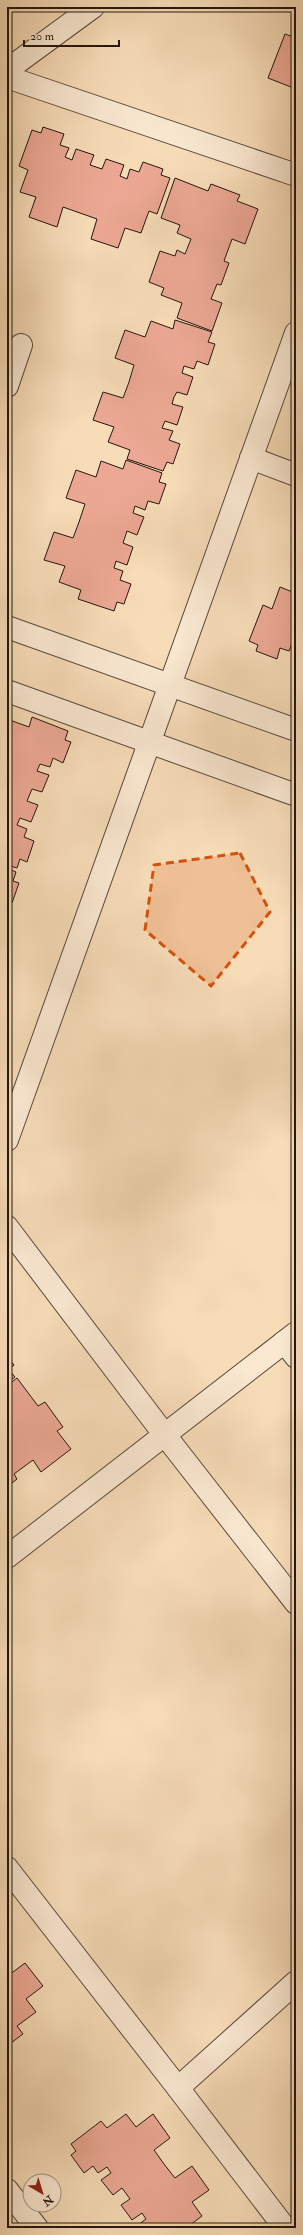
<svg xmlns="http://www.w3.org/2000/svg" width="303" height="2235" viewBox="0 0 303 2235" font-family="'IM FELL Double Pica',serif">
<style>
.building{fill:#eca894;stroke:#24160f}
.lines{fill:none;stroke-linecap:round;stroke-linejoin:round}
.minor-casing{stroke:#594839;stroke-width:24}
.minor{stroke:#fae8d1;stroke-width:22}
.marked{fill:#d4520c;fill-opacity:0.2;stroke:#d4520c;stroke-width:3;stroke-dasharray:8 5;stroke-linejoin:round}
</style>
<rect width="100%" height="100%" fill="#f7dcb8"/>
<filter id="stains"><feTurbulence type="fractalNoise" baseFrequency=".005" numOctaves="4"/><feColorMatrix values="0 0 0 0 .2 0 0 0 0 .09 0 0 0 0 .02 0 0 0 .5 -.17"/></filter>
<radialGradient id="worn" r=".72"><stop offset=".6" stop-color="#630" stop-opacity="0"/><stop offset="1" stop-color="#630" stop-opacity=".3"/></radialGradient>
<g class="building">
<polygon points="285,34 296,38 296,89 268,78"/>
<polygon points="43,127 64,134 60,145 69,148 65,157 72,160 76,149 94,155 90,165 102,169 106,159 124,165 120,176 127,179 130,169 139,172 143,162 163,169 161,175 170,178 157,214 149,211 141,233 125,228 118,248 91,239 97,219 63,207 57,227 29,217 36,197 20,192 28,170 19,166 32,130 41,133"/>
<polygon points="175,178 208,191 211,184 240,195 237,201 258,209 245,244 232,239 224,261 229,263 221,285 217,284 211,299 222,303 212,331 177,318 182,303 161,295 164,288 149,282 160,251 175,256 177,250 185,254 191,239 177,233 180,225 161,218"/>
<polygon points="175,320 212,332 208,342 215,344 208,365 197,361 194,369 184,366 182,373 193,377 187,395 177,392 174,397 172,404 183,407 177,425 165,421 162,428 173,431 169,440 180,444 173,464 167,462 163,471 127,459 130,450 108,442 114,427 93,420 103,392 123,398 129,382 134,365 115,358 125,330 145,337 151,321 173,329"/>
<polygon points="126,460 162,473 159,482 166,484 159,504 148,501 145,510 135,506 133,513 144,517 137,535 127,531 123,543 133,547 127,565 116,561 114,568 123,571 120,580 131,584 124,604 117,602 114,611 78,599 81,590 59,582 65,566 44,560 54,532 73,538 79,522 85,504 66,498 76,470 96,477 101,461 123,469"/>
<polygon points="280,587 295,593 296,591 296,643 293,641 289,651 280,648 277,659 256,651 258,645 249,641 263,605 272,609"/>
<polygon points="32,717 68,731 65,740 71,742 63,763 53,758 50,767 40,764 37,771 49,775 42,792 32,789 27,801 38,805 31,822 20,818 17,825 27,829 24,837 34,841 27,862 20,859 17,868 7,865 7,719 29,727"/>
<polygon points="7,868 16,872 13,881 19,883 12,903 7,901"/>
<polygon points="7,1356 14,1365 9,1370 15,1377 7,1383"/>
<polygon points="17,1378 38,1406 45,1402 63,1427 57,1431 71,1449 41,1472 33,1460 14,1474 17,1479 7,1487 7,1386"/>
<polygon points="25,1963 43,1986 26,1999 36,2012 17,2026 23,2034 7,2046 7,1973 9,1975"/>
<polygon points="126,2114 136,2127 153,2114 170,2138 154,2150 164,2164 175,2178 192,2166 209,2190 192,2202 202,2216 186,2228 140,2228 138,2225 146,2219 142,2213 132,2220 121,2205 130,2199 122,2188 113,2195 101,2180 111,2173 107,2167 98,2173 93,2166 84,2173 71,2155 76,2151 71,2144 101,2121 107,2128"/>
</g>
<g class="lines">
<g class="minor-casing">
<g id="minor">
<polyline points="7,70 93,7"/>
<polyline points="7,77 296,175"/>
<polyline points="7,386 21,345"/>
<polyline points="251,458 296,475"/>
<polyline points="7,627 296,730"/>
<polyline points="7,691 296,795"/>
<polyline points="7,1140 296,333"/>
<polyline points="7,1227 164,1434 296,1603"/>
<polyline points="284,1342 296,1357"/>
<polyline points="7,1557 296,1333"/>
<polyline points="7,1868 178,2088"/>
<polyline points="7,2190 37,2228"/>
<polyline points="285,2228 178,2088 296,1982"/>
</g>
</g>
<use href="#minor" class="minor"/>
</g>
<path class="marked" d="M240,853l30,59 -59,74 -66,-56 9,-65z"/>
<rect width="303" height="2235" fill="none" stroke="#f7dcb8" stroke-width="24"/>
<rect x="8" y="8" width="287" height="2219" fill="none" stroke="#24160f" stroke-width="2"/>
<rect x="12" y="12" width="279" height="2211" fill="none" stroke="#24160f"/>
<g transform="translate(42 2193) rotate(142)"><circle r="19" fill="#fae8d1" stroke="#a49483"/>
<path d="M0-3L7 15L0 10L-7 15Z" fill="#8f2418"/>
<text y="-6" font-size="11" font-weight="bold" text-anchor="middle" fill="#24160f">N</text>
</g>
<path d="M24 40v6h95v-6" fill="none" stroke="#24160f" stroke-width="2"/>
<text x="30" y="40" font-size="12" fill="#24160f" stroke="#fae8d1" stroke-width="3" paint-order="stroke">20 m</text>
<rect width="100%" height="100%" filter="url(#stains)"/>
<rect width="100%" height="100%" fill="url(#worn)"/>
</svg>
